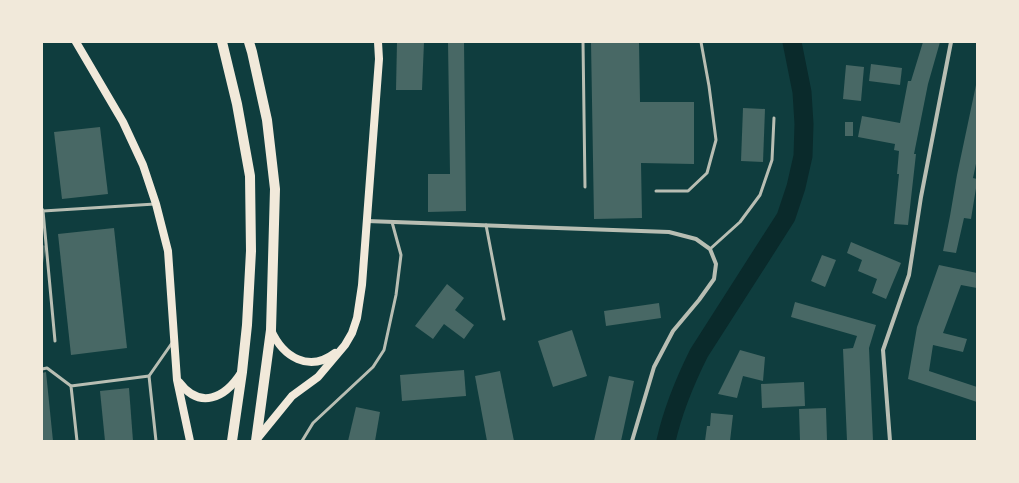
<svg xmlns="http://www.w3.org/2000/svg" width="1019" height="483" viewBox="0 0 1019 483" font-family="Lato,sans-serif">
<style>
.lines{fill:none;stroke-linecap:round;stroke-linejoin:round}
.canal{stroke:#0a2a2b;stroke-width:19}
.building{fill:#486865}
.service{stroke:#b8beb3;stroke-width:3}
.minor{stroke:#b8beb3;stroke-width:4}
.secondary{stroke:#f1e9da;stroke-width:8}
.primary{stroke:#f1e9da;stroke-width:10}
</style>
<rect width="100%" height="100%" fill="#0f3d3e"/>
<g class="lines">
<path class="canal" d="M666,441c7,-31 19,-60 33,-88l87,-136 10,-30 7,-31 1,-32 -2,-32 -10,-50"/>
</g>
<g class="building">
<polygon points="397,42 424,42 422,90 396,90"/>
<polygon points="448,42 464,42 466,211 428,212 428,174 450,174"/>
<polygon points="591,42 639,42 640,102 694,102 694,164 641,163 642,218 594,219"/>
<polygon points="923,42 940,42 928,84 914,154 916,154 908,225 894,224 899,174 897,174 899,151 894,150 895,144 858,137 862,116 900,123 908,81 911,81"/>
<polygon points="871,64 902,68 900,85 869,81"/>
<polygon points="846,65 864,67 861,101 843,99"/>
<polygon points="976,85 977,159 973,178 977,179 977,182 971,219 964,218 956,253 943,251 950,216 957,175"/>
<polygon points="743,108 765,109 763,162 741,161"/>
<rect x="845" y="122" width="8" height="14"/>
<polygon points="100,127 108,194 62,199 54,132"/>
<polygon points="114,228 127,348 71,355 58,234"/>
<polygon points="851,242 901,263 886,299 872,293 877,279 858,271 862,260 847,253"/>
<polygon points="42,245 46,246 43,263 42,263"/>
<polygon points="822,255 836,260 825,287 811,281"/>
<polygon points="939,265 977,273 977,288 961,285 943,333 967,339 963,352 933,345 929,371 977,387 977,402 908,379 917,327"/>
<polygon points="447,284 464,298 455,310 474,325 464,339 444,324 433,339 415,326"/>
<polygon points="795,302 876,325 869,348 873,441 847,441 843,349 853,348 857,336 791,317"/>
<polygon points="659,303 661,318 606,326 604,311"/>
<polygon points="572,330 587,376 553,387 538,341"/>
<polygon points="740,350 765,357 763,381 743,376 737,398 718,394"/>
<polygon points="464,370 466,396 402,401 400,375"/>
<polygon points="500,371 514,441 487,441 475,376"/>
<polygon points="46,372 53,441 42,441 42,373"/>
<polygon points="609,376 634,381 621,441 594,441"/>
<polygon points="804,382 805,406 762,408 761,384"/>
<polygon points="129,388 133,441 105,441 100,391"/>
<polygon points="356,407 380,412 375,441 348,441"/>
<polygon points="826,408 827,441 800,441 799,409"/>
<polygon points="711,413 733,415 730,441 705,441 707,426 710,426"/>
</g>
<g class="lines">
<g class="service">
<polyline points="583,42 585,187"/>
<polyline points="656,191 688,191 707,173 716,140 709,86 701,42"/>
<polyline points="42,209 43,211 155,204"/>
<polyline points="43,211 55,341"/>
<polyline points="486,225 504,319"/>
<polyline points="710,249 740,222 760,195 772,160 774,118"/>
<polyline points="42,369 47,368 71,386"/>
<polyline points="77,441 71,386 149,376"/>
<polyline points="156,441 149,376 172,343"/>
<polyline points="302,441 313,423 373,367 384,350 396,295 401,255 392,222"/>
</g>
<g class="minor">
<polyline points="367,221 669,232 696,239 710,249 716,264 714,279 699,300 673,331 654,367 632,441"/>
<polyline points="890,441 883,350 909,275 921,197 951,42"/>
</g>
<g class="secondary">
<polyline points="76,42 123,122 143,165 156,204 168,251 177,380 190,441"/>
<path d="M271,330c12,27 38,43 64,23"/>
<path d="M179,382c21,28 46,16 62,-9"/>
<polyline points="257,439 292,396 318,377 345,345 352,333 357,318 362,285 379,59 378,42"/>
</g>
<g class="primary">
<polyline points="222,42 237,104 250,176 251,251 247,325 242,372 232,441"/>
<polyline points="249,42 252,52 267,120 275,189 271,330 256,441"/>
</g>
</g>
<rect width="1019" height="483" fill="none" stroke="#f1e9da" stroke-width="86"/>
</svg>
